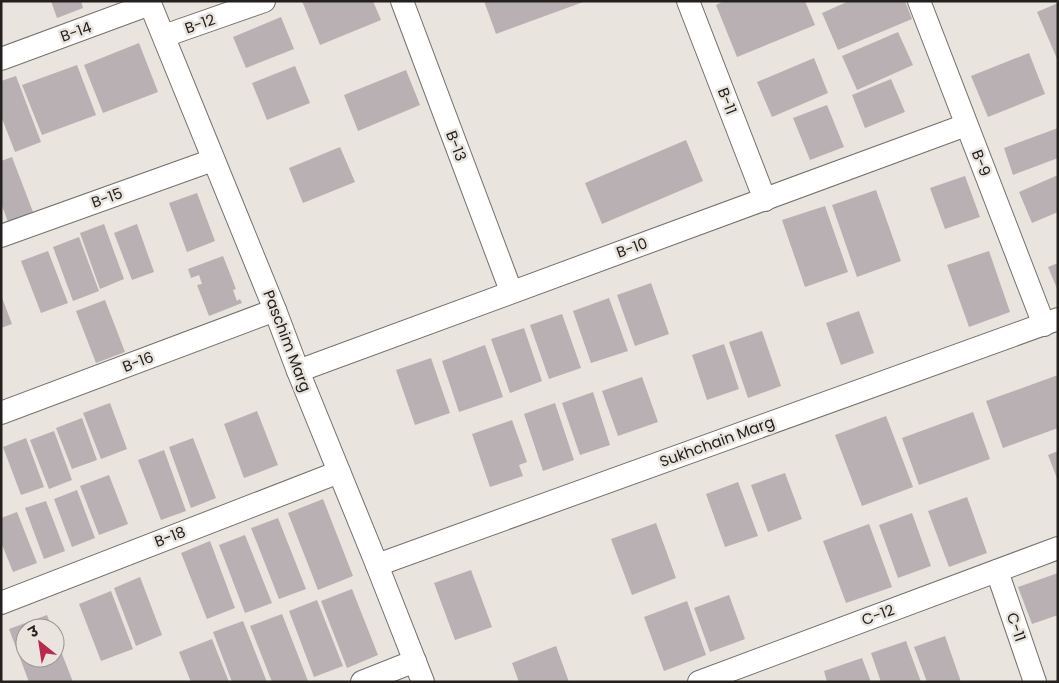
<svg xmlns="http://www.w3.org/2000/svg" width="1059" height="683" viewBox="0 0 1059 683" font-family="Poppins,'Noto Sans Devanagari',sans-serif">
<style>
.building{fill:#b9b0b3}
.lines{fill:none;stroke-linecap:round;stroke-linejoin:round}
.minor-casing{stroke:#75706b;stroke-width:24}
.minor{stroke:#fff;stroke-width:22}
.labels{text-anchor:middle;stroke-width:5;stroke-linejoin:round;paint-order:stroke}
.street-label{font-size:15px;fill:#23201e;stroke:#e9e4de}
</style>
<rect width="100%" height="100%" fill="#e9e4de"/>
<g class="building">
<polygon points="51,1 81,1 83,8 57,18"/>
<polygon points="302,1 373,1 381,20 320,45"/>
<polygon points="484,1 586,1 496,34"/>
<polygon points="724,1 805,1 815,25 737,57 716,5"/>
<polygon points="849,1 905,1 912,19 838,50 822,13"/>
<polygon points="1058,3 1058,61 1037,12"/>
<polygon points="281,17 294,49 246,68 233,37"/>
<polygon points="898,32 913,65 857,90 842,56"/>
<polygon points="139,43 158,92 103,113 84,65"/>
<polygon points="1029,53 1045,94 988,117 971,76"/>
<polygon points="814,58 828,93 772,117 757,82"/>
<polygon points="77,65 96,115 42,135 22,85"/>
<polygon points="295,66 310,103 267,120 252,83"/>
<polygon points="406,70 420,105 358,131 344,95"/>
<polygon points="16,76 41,142 15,152 1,116 1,81"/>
<polygon points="891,79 905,112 865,128 852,95"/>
<polygon points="827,105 844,147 810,160 793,118"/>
<polygon points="1058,128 1058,158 1013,175 1004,148"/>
<polygon points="686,140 703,181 602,224 585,183"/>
<polygon points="340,147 355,182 303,203 289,168"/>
<polygon points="12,157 33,212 8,222 1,203 1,161"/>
<polygon points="1058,175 1058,212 1032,223 1019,192"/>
<polygon points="965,176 980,217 945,229 930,188"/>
<polygon points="876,190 901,261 857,277 832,205"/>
<polygon points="197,193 215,241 187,252 169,203"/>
<polygon points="825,206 848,272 805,287 782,220"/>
<polygon points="104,224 124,279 100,289 80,233"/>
<polygon points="137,224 154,272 132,280 114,233"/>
<polygon points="79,237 99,291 73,301 53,247"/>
<polygon points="48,251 68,303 41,313 21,261"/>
<polygon points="989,251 1010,312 969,327 947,265"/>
<polygon points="223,256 236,289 233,290 237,301 240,299 242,303 209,316 197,285 202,284 199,275 191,278 188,269"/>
<polygon points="1058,263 1058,291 1048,267"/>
<polygon points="651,283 669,334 635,346 617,295"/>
<polygon points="1,295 12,324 1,328"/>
<polygon points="609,298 628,351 591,363 573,311"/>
<polygon points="105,300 125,352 96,363 76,311"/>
<polygon points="859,311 874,353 841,365 826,323"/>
<polygon points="562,314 581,368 549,379 530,325"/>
<polygon points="524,328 542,381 510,393 491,339"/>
<polygon points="762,331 781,386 748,398 729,342"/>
<polygon points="724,344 739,389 707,400 692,355"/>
<polygon points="485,345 503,397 459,412 442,361"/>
<polygon points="431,358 450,413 415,425 396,370"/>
<polygon points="1058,375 1058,428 1003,448 986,401"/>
<polygon points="642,377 658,422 618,436 602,391"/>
<polygon points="593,392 610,445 580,455 562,403"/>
<polygon points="110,403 127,449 101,459 83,413"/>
<polygon points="555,403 574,460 543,471 524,414"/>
<polygon points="257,411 278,465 244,478 224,424"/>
<polygon points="973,412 990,459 919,485 902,438"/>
<polygon points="886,416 913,487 862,506 835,435"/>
<polygon points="82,418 97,460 72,469 56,428"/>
<polygon points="512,420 527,462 519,465 523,476 490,487 472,434"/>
<polygon points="54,431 72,480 49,489 30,440"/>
<polygon points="26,438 44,487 21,495 3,447"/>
<polygon points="193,438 216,498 191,508 169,447"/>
<polygon points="164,450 186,511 161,520 138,460"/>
<polygon points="1058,451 1058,481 1048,455"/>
<polygon points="785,473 802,519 768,532 751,485"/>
<polygon points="109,475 128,524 99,535 80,486"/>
<polygon points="738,482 758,536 725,547 706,494"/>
<polygon points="77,490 95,538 72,547 54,499"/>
<polygon points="967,497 987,553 949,567 928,511"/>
<polygon points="323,499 353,576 318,590 288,513"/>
<polygon points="46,501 65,551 44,559 25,508"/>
<polygon points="17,512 37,563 13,572 1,542 1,518"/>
<polygon points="912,513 931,566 898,578 879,525"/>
<polygon points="278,518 306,589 279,599 251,528"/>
<polygon points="656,523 676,578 632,595 611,539"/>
<polygon points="869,524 892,587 846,603 823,541"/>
<polygon points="245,535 272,603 245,613 219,545"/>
<polygon points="210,541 235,608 207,619 181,553"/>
<polygon points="471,570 492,627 455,640 434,583"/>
<polygon points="1058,573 1058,615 1032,624 1018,587"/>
<polygon points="140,577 162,635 136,646 114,588"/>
<polygon points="352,589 378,655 347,668 321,601"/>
<polygon points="111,591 133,649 101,661 79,604"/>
<polygon points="729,595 745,639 710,652 694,608"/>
<polygon points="317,600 343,666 314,677 289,611"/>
<polygon points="687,601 706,655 664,671 644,617"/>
<polygon points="282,614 308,681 307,682 272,682 250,626"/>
<polygon points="47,615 52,628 25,628 25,658 55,658 55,636 73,682 29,682 9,629"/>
<polygon points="243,621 267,682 232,682 213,632"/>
<polygon points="945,636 961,682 927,682 914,647"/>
<polygon points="212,639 229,682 191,682 179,652"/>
<polygon points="906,641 921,682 881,682 871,653"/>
<polygon points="556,646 569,682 519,682 512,663"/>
<polygon points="862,658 871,682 827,682 824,671"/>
</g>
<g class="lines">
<g class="minor-casing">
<g id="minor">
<polyline points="149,1 275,310 298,371 377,565 423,682"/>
<polyline points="402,1 511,291"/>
<polyline points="688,1 765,200"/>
<polyline points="919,1 1044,325"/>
<polyline points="164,36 264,1"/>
<polyline points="1,59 150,4"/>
<polyline points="1,236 213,160"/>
<path d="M298,371c222,-83 446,-163 668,-246"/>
<polyline points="1,413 275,310"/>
<polyline points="377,565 1058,319"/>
<polyline points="997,571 1035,682"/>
<polyline points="1,603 339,472"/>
<polyline points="362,682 415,661"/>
<polyline points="699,682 1058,548"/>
</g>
</g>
<use href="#minor" class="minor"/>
</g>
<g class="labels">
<g class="street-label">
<text transform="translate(200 24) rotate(-19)" y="5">B-12</text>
<text transform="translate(76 32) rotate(-20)" y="5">B-14</text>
<text transform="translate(727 101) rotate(69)" y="5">B-11</text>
<text transform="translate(456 146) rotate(69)" y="5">B-13</text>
<text transform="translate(981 163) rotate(69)" y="5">B-9</text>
<text transform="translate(107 198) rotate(-20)" y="5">B-15</text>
<text transform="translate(632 248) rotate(-20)" y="5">B-10</text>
<text transform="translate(287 341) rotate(69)" y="5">Paschim Marg</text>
<text transform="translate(138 362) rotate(-21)" y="5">B-16</text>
<text transform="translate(717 442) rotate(-20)" y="5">Sukhchain Marg</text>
<text transform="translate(170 537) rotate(-21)" y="5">B-18</text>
<text transform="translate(878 615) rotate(-20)" y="5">C-12</text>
<text transform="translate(1016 627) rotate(71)" y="5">C-11</text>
</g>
</g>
<rect width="1059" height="683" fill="none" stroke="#23201e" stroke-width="5"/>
<g transform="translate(40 643) rotate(330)"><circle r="24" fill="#e9e4de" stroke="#9a9691"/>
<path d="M0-4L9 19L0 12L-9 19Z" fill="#ba2a4e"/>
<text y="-8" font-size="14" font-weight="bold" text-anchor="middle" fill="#23201e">उ</text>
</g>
</svg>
